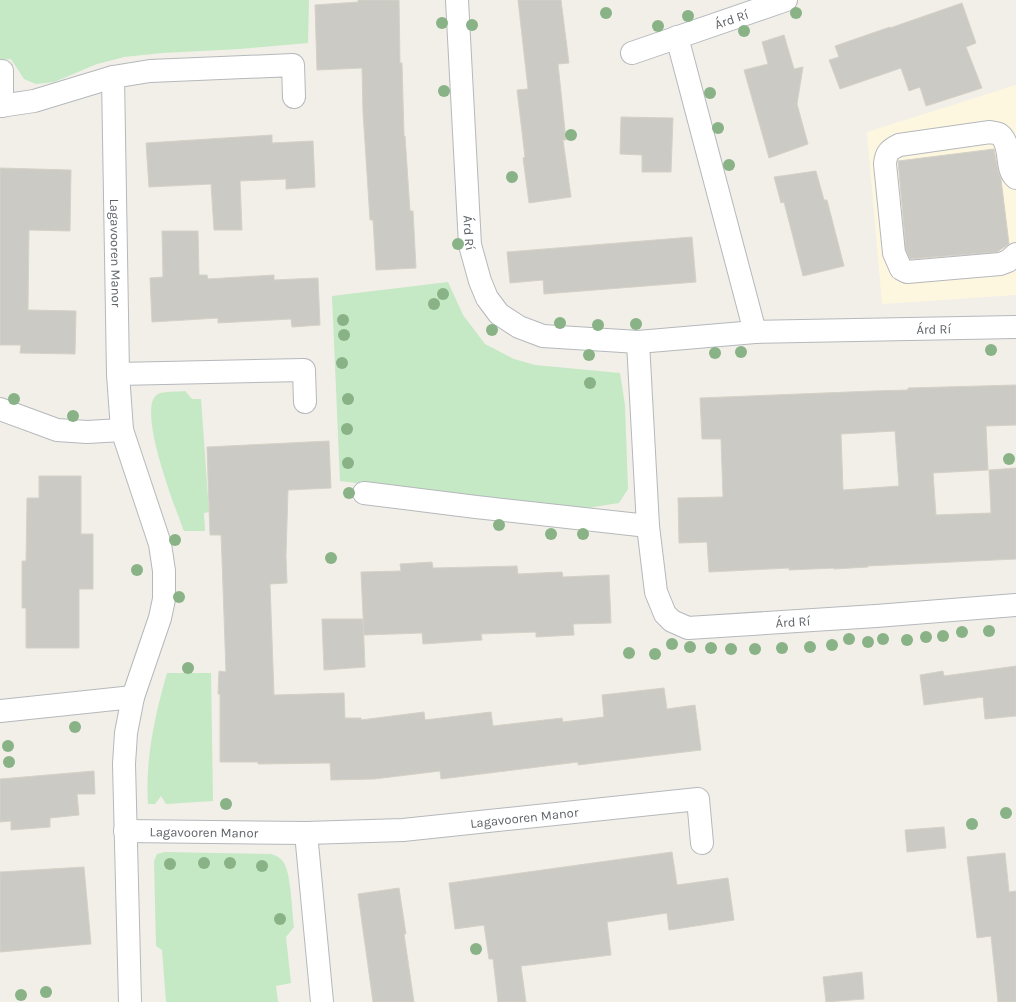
<svg xmlns="http://www.w3.org/2000/svg" width="1016" height="1002" viewBox="0 0 1016 1002" font-family="Karla,sans-serif">
<style>
.commercial{fill:#fef7e0}
.green{fill:#c5e8c5}
.building{fill:#cccac5;stroke:#d6d1c6;fill-rule:evenodd}
.lines{fill:none;stroke-linecap:round;stroke-linejoin:round}
.minor-casing{stroke:#b5b8bc;stroke-width:24}
.minor{stroke:#fff;stroke-width:22}
.tree{fill:#89b387}
.labels{text-anchor:middle;stroke-width:3;stroke-linejoin:round;paint-order:stroke}
.street-label{font-size:13px;fill:#5f6368;stroke:#fff}
</style>
<rect width="100%" height="100%" fill="#f1efe8"/>
<polygon class="commercial" points="1016,85 1016,295 882,304 867,132"/>
<g class="green">
<polygon points="0,0 309,0 308,43 240,49 162,53 124,57 97,64 54,82 36,84 24,79 11,59 0,60"/>
<polygon points="448,282 463,315 485,344 514,359 535,365 620,373 625,405 628,489 619,503 587,508 514,503 340,481 332,296"/>
<path d="M185,391l7,8h9l8,113 -5,1 1,18h-21c-8,-21 -49,-125 -26,-137 5,-3 21,-2 27,-3z"/>
<path d="M167,673h44l2,128 -47,3 -5,-8 -6,8h-7c-3,-44 7,-89 19,-131z"/>
<path d="M165,852l106,2c6,2 11,4 14,11 6,12 7,47 9,62l-8,10 5,46 -15,3 2,16h-112l-4,-52 -6,-4 -2,-85 3,-7z"/>
</g>
<g class="building">
<polygon points="358,0 399,0 400,63 402,63 404,136 405,136 410,211 413,211 416,268 376,270 373,220 370,220 363,112 362,68 317,70 315,5 358,2"/>
<polygon points="518,0 561,0 569,63 558,64 566,140 563,140 571,197 529,203 523,158 525,157 517,90 528,89"/>
<polygon points="962,3 976,43 966,47 982,88 926,106 920,87 909,91 901,68 840,89 829,60 839,57 835,46 890,27 890,28"/>
<polygon points="784,35 794,69 803,67 797,104 808,144 769,158 744,70 768,64 762,42"/>
<polygon points="621,117 673,118 671,172 642,172 642,155 620,154"/>
<polygon points="272,135 272,143 313,141 315,187 286,189 286,179 240,181 242,230 214,230 211,184 149,187 146,143"/>
<polygon points="994,149 998,171 1001,179 1009,244 997,252 910,259 906,250 898,161"/>
<polygon points="0,168 71,170 70,231 29,230 28,310 76,311 75,354 20,353 21,345 0,345"/>
<polygon points="816,171 824,200 827,200 844,266 803,276 784,202 781,203 774,177"/>
<polygon points="162,231 198,231 199,275 207,275 208,279 274,275 274,280 318,278 320,325 292,327 291,319 218,323 218,318 152,322 150,278 163,277"/>
<polygon points="692,237 696,282 544,294 543,280 510,283 507,252"/>
<path d="M1016,385v40l-30,1 2,44 -55,3 3,42 55,-2 -2,-43 27,-2v91l-148,7v1l-34,2v-1l-45,2v-2l-80,4 -2,-30 -28,1 -1,-45 45,-1 -2,-58h-19l-2,-41 173,-7 35,-1v-2zM895,431l4,55 -56,4 -2,-56z"/>
<polygon points="329,441 331,488 288,490 286,556 287,583 270,584 274,695 344,693 345,718 361,718 361,720 424,712 425,720 491,712 493,726 562,718 563,722 604,717 602,695 664,688 667,709 695,705 701,750 578,765 578,762 441,779 440,771 374,779 331,780 330,763 258,764 258,762 220,762 220,694 218,694 219,671 226,672 222,559 221,535 210,535 207,447"/>
<polygon points="39,476 81,476 81,534 93,534 93,589 79,589 79,648 26,648 26,608 22,608 22,561 26,561 27,498 39,498"/>
<polygon points="432,562 433,568 517,566 518,574 562,572 563,577 609,575 611,623 573,624 574,635 536,637 536,632 481,634 482,640 423,644 422,633 364,635 361,572 401,571 400,564"/>
<polygon points="322,619 363,619 365,667 324,670"/>
<polygon points="1016,666 1016,716 985,719 983,697 924,705 920,675 943,671 944,676"/>
<polygon points="94,771 95,794 77,794 79,815 50,818 50,827 11,830 11,821 0,822 0,779"/>
<polygon points="944,827 946,848 907,852 905,830"/>
<polygon points="672,852 677,885 728,878 734,920 669,930 667,913 607,922 611,955 521,966 526,1002 498,1002 493,959 489,959 484,925 455,929 449,883"/>
<polygon points="1005,853 1009,892 1016,891 1016,1002 998,1002 991,936 977,938 967,857"/>
<polygon points="84,867 91,944 0,952 0,872"/>
<polygon points="399,888 406,934 404,934 414,1002 373,1002 358,894"/>
<polygon points="862,972 864,999 826,1002 823,977"/>
</g>
<g class="lines">
<g class="minor-casing">
<g id="minor">
<path id="s1" d="M457,0l13,245 10,36 7,17 12,16 20,13 24,9 95,6 117,-10 261,-5"/>
<polyline points="677,37 755,332"/>
<path id="s2" d="M632,53l154,-53"/>
<polyline points="2,71 2,106"/>
<path id="s3" d="M113,77l5,297 4,56 38,114 4,27v28l-4,19 -27,79 -7,36 -2,31 6,238"/>
<polyline points="0,106 34,101 113,77 150,71 293,65 294,97"/>
<path d="M1016,178c-12,-10 -3,-34 -17,-44 -2,-1 -6,-1 -9,-2l-91,13c-10,5 -13,8 -14,19l9,89 7,16 6,3 93,-8 8,-3 8,-7"/>
<path id="s4" d="M638,342l10,184 8,66 9,22 7,7 16,7 188,-12 140,-11"/>
<polyline points="118,374 304,370 305,402"/>
<polyline points="0,409 57,430 87,432 122,430"/>
<polyline points="364,493 476,507 648,526"/>
<polyline points="0,711 133,697"/>
<path id="s5" d="M125,831l181,2 97,-3 295,-31 4,44"/>
<polyline points="306,833 322,1002"/>
</g>
</g>
<use href="#minor" class="minor"/>
</g>
<g class="tree">
<circle cx="606" cy="13" r="6"/>
<circle cx="796" cy="13" r="6"/>
<circle cx="688" cy="16" r="6"/>
<circle cx="442" cy="23" r="6"/>
<circle cx="472" cy="25" r="6"/>
<circle cx="658" cy="26" r="6"/>
<circle cx="744" cy="31" r="6"/>
<circle cx="444" cy="91" r="6"/>
<circle cx="710" cy="93" r="6"/>
<circle cx="718" cy="128" r="6"/>
<circle cx="571" cy="135" r="6"/>
<circle cx="729" cy="165" r="6"/>
<circle cx="512" cy="177" r="6"/>
<circle cx="458" cy="244" r="6"/>
<circle cx="443" cy="294" r="6"/>
<circle cx="434" cy="304" r="6"/>
<circle cx="343" cy="320" r="6"/>
<circle cx="560" cy="323" r="6"/>
<circle cx="636" cy="324" r="6"/>
<circle cx="598" cy="325" r="6"/>
<circle cx="492" cy="330" r="6"/>
<circle cx="344" cy="335" r="6"/>
<circle cx="991" cy="350" r="6"/>
<circle cx="741" cy="352" r="6"/>
<circle cx="715" cy="353" r="6"/>
<circle cx="589" cy="355" r="6"/>
<circle cx="342" cy="363" r="6"/>
<circle cx="590" cy="383" r="6"/>
<circle cx="14" cy="399" r="6"/>
<circle cx="348" cy="399" r="6"/>
<circle cx="73" cy="416" r="6"/>
<circle cx="347" cy="429" r="6"/>
<circle cx="1009" cy="459" r="6"/>
<circle cx="348" cy="463" r="6"/>
<circle cx="349" cy="493" r="6"/>
<circle cx="499" cy="525" r="6"/>
<circle cx="551" cy="534" r="6"/>
<circle cx="583" cy="534" r="6"/>
<circle cx="175" cy="540" r="6"/>
<circle cx="331" cy="558" r="6"/>
<circle cx="137" cy="570" r="6"/>
<circle cx="179" cy="597" r="6"/>
<circle cx="989" cy="631" r="6"/>
<circle cx="962" cy="632" r="6"/>
<circle cx="943" cy="636" r="6"/>
<circle cx="926" cy="637" r="6"/>
<circle cx="849" cy="639" r="6"/>
<circle cx="883" cy="639" r="6"/>
<circle cx="907" cy="640" r="6"/>
<circle cx="868" cy="642" r="6"/>
<circle cx="672" cy="644" r="6"/>
<circle cx="832" cy="645" r="6"/>
<circle cx="690" cy="647" r="6"/>
<circle cx="810" cy="647" r="6"/>
<circle cx="711" cy="648" r="6"/>
<circle cx="782" cy="648" r="6"/>
<circle cx="731" cy="649" r="6"/>
<circle cx="755" cy="649" r="6"/>
<circle cx="629" cy="653" r="6"/>
<circle cx="655" cy="654" r="6"/>
<circle cx="188" cy="668" r="6"/>
<circle cx="75" cy="727" r="6"/>
<circle cx="8" cy="746" r="6"/>
<circle cx="9" cy="762" r="6"/>
<circle cx="226" cy="804" r="6"/>
<circle cx="1006" cy="813" r="6"/>
<circle cx="972" cy="824" r="6"/>
<circle cx="204" cy="863" r="6"/>
<circle cx="230" cy="863" r="6"/>
<circle cx="170" cy="864" r="6"/>
<circle cx="262" cy="866" r="6"/>
<circle cx="280" cy="919" r="6"/>
<circle cx="476" cy="949" r="6"/>
<circle cx="46" cy="992" r="6"/>
<circle cx="21" cy="995" r="6"/>
</g>
<g class="labels">
<g class="street-label">
<text dy="5" stroke="none"><textPath href="#s2" startOffset="105">Árd Rí</textPath></text>
<text dy="5" stroke="none"><textPath href="#s1" startOffset="233">Árd Rí</textPath></text>
<text dy="5" stroke="none"><textPath href="#s3" startOffset="176">Lagavooren Manor</textPath></text>
<text dy="5" stroke="none"><textPath href="#s1" startOffset="762">Árd Rí</textPath></text>
<text dy="5" stroke="none"><textPath href="#s4" startOffset="407">Árd Rí</textPath></text>
<text dy="5" stroke="none"><textPath href="#s5" startOffset="400">Lagavooren Manor</textPath></text>
<text dy="5" stroke="none"><textPath href="#s5" startOffset="79">Lagavooren Manor</textPath></text>
</g>
</g>
</svg>
